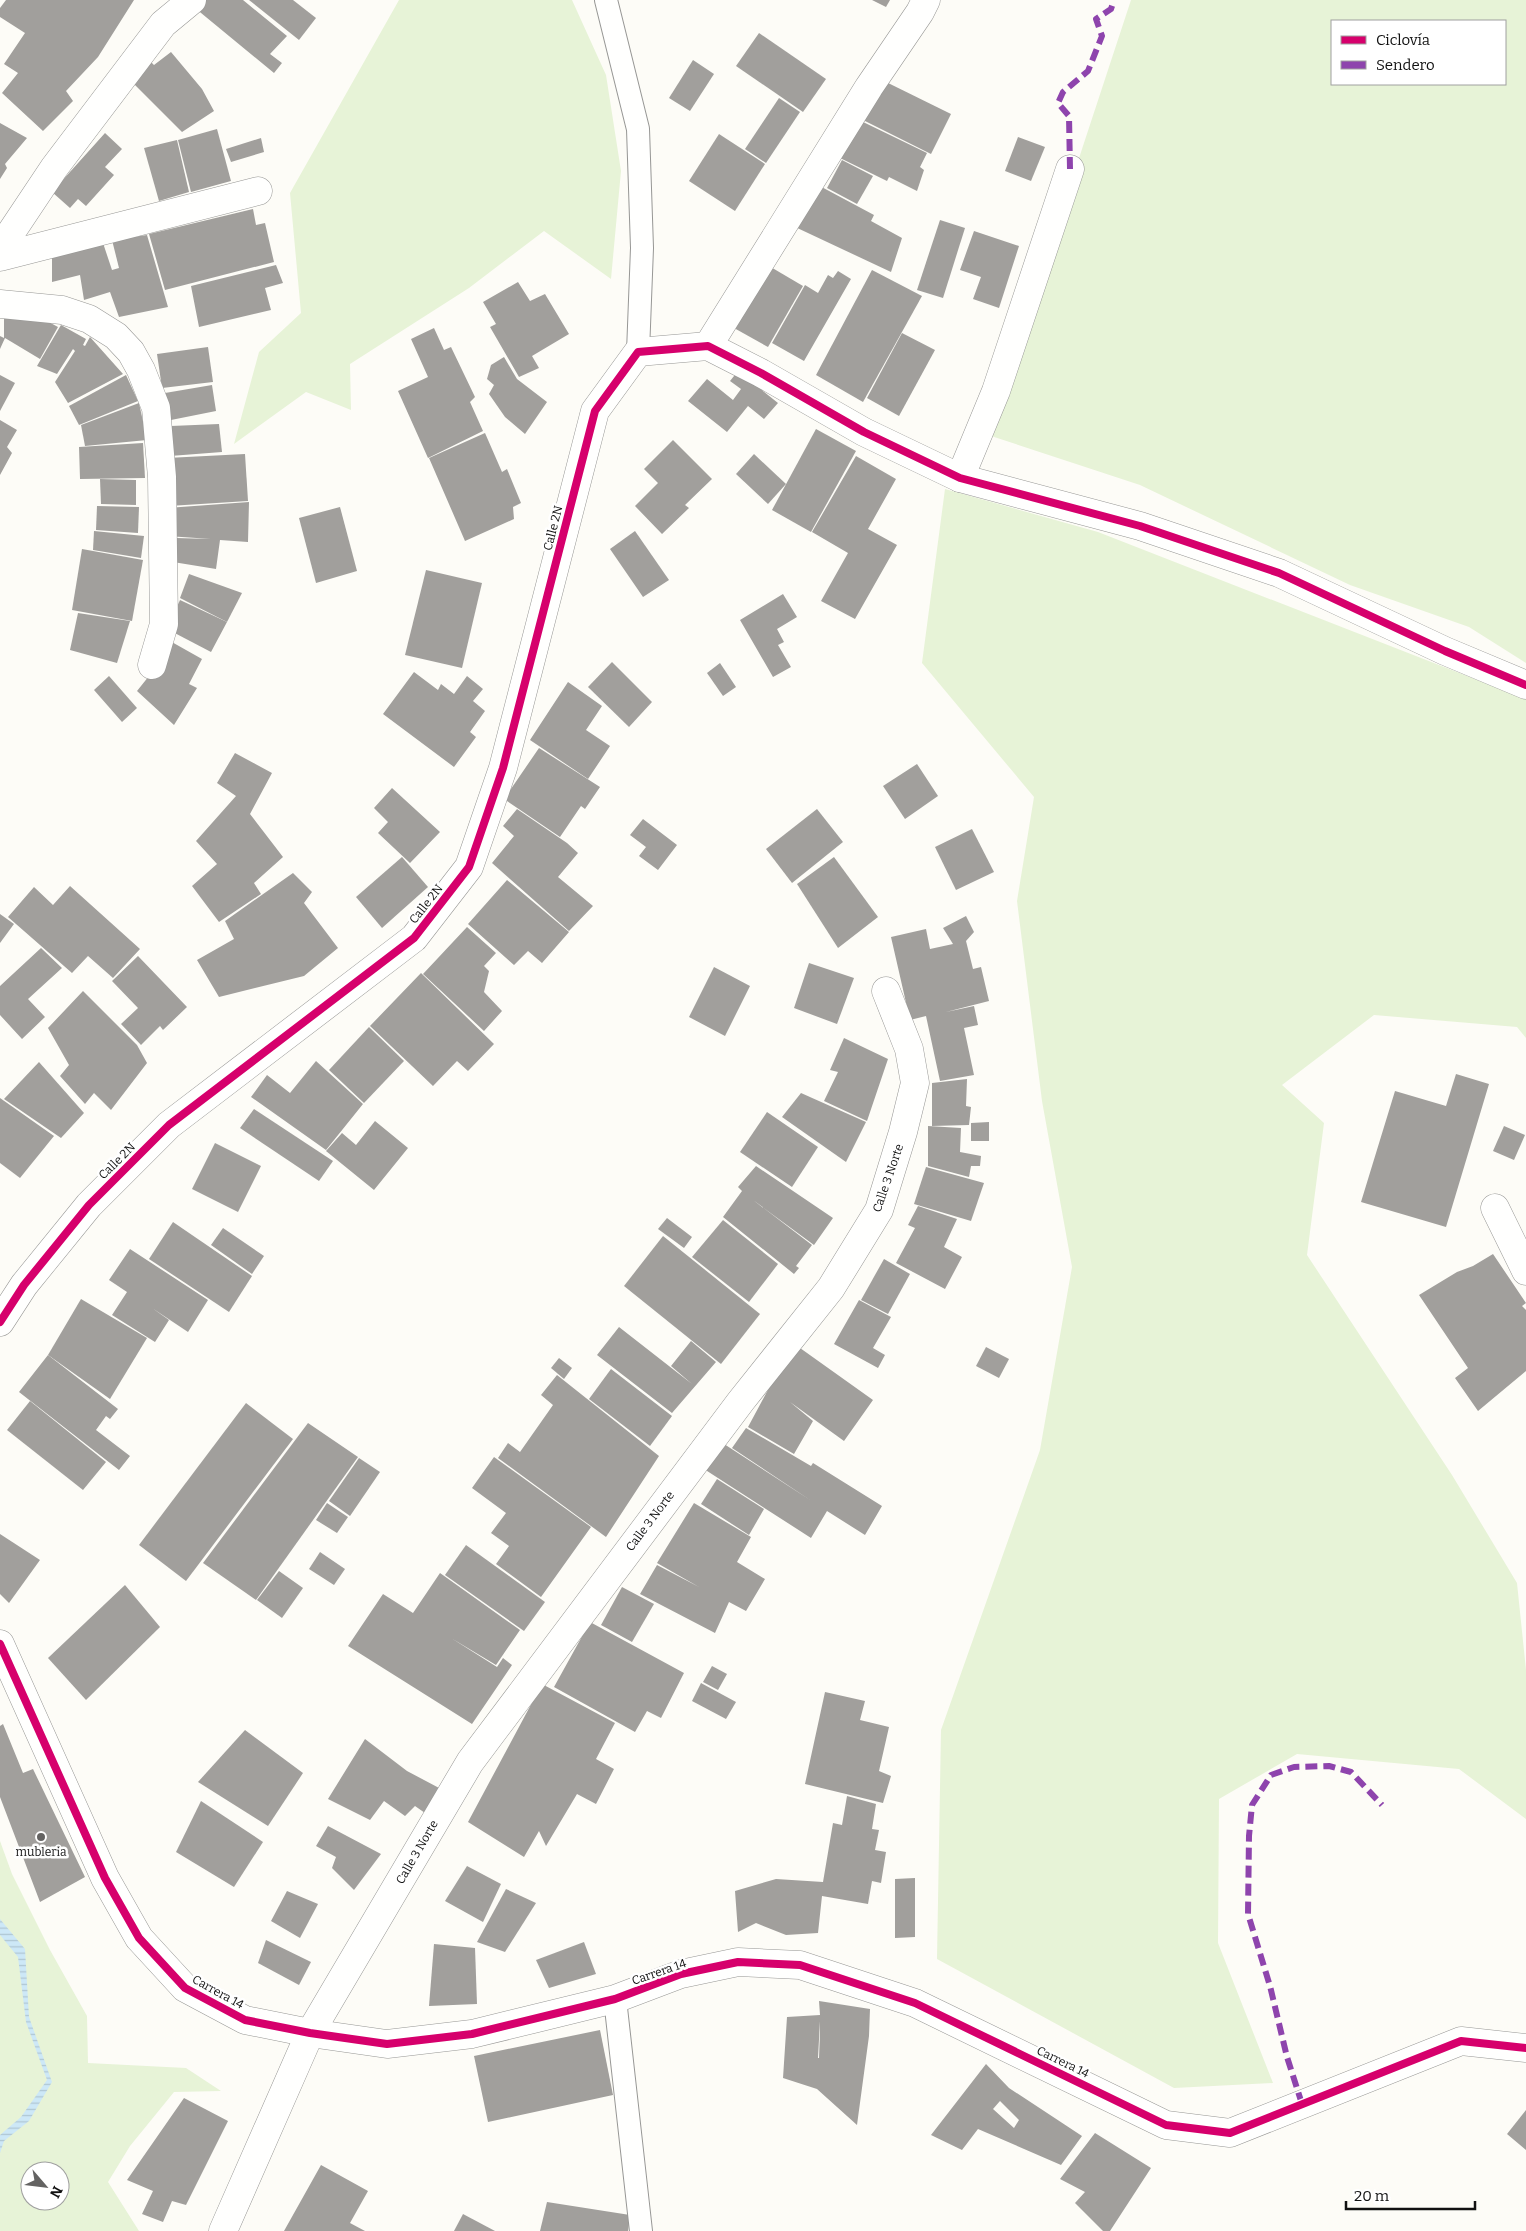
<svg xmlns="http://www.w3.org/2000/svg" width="1526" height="2231" viewBox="0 0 1526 2231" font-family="Bitter,serif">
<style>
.grass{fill:#e7f3d7;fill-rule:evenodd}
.water{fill:url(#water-rules)}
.building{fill:#a19f9c;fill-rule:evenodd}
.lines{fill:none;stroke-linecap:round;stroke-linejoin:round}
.service-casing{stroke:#979795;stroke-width:24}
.minor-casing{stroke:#979795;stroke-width:29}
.service{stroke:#fffffe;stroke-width:22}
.minor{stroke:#fffffe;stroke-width:28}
.quiet{stroke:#8e44ad;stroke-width:6;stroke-dasharray:12 6;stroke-linecap:butt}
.cycleway-casing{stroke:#fff;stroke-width:11}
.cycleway{stroke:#d6006c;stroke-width:8}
.poi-dot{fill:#646362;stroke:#fff;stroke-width:2}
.labels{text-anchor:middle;stroke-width:5;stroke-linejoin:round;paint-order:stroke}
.street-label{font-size:12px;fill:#111;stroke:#fff}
.poi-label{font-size:12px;fill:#111;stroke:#fff}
</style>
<defs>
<pattern id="water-rules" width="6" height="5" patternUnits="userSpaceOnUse" patternTransform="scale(1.25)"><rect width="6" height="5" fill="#cde8f7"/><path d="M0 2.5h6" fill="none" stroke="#afc6d3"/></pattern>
</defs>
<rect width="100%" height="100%" fill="#fdfcf7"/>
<g class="grass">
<polygon points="399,0 572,0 606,75 621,171 611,279 544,231 469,288 350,364 351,410 306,392 234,444 259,352 301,313 290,193"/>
<path d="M1131,0h395v663l-57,-36 -119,-42 -210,-100 -152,-50zM1332,21h173v63h-173z"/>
<polygon points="945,489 1098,532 1526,699 1526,1038 1517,1027 1374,1015 1282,1085 1324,1123 1307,1255 1452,1475 1517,1583 1526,1670 1526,1819 1459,1769 1297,1754 1219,1799 1218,1943 1273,2083 1174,2088 937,1959 941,1730 1040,1450 1072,1267 1042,1101 1017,901 1034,797 922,663"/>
<path d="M0,1841l12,33 38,76 37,66 1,47 98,5 35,23 -47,1 -44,54 -22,36 31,49h-139zM30,2171h30v30h-30z"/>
</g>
<polygon class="water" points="0,1919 25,1949 29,2017 52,2082 29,2121 4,2141 0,2153 0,2135 21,2117 47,2080 26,2022 18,1957 0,1935"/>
<g class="building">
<polygon points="6,0 134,0 98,57 66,91 73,101 43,131 2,93 18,73 4,64 25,33 0,17 0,8"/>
<polygon points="203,0 243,0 287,36 270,54 282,63 274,73 195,8"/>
<polygon points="249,0 293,0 316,18 299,40"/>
<polygon points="872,0 890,0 886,7"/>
<polygon points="759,33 826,79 803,112 736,66"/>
<polygon points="171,52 202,89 214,111 182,132 128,78 149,60 154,65"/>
<polygon points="693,60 714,74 690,111 669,98"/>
<polygon points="882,80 951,114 931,154 863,120"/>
<polygon points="779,98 800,112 766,163 745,149"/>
<polygon points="859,120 927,153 920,167 924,170 917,191 889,177 887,181 840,158"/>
<polygon points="0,123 27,138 5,164 7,168 0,179"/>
<polygon points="217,129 231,181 191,192 178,140"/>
<polygon points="105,133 122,149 105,167 114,175 86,206 78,199 70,208 52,192"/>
<polygon points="719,134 765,164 735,211 689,181"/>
<polygon points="1018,137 1045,147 1031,181 1005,171"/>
<polygon points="261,138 264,152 231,162 226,149"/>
<polygon points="177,140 189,192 159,201 144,148"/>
<polygon points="842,160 873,176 857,204 827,188"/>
<polygon points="816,184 874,215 871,221 902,238 891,272 793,226"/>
<polygon points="253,209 256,225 265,223 274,262 165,290 149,234"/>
<polygon points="940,220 965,228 943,298 917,290"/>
<polygon points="974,231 1019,246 999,308 973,299 981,277 960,270"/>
<polygon points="147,235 168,307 119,317 110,292 84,300 80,275 52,282 52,249 103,243 112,270 119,268 112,240"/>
<polygon points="276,265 283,283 265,288 271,310 199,327 191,286"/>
<polygon points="769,266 803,286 768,347 734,328"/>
<polygon points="872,270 922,296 863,402 816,375"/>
<polygon points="838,271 851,279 804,361 772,343 805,285 818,293 828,275 833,278"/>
<polygon points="518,282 530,301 545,294 569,334 532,356 539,368 519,377 490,327 496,324 483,302"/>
<polygon points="4,312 32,313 58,327 40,359 5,338 0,349 0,336 4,338"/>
<polygon points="61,325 86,339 83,345 85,346 90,337 123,374 68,403 55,382 75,351 73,349 57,374 37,366"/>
<polygon points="434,328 444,350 451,347 475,397 470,402 483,431 428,458 398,391 428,377 411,339"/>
<polygon points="902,333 935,350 899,416 867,398"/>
<polygon points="208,347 213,382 162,388 157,354"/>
<polygon points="504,357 517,379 547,402 525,434 505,417 489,394 494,385 487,379 491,365"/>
<polygon points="738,371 778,403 764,419 748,406 727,432 688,401 707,379 733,400 741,389 730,381"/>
<polygon points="0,375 15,383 0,411"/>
<polygon points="126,375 138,401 79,425 69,406"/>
<polygon points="212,385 216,411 171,420 165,393"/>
<polygon points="139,403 147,440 85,446 81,425"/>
<polygon points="0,420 17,430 7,447 12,453 0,475"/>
<polygon points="219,424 222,452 170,456 171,426"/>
<polygon points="816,429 856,451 811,532 772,510"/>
<polygon points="485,433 502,472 507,469 521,503 513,507 514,519 465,541 429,458"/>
<polygon points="673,440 712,479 685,505 689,508 662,534 635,506 658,483 644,469"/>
<polygon points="143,443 145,478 80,479 79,447"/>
<polygon points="245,454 248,501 169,506 167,458"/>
<polygon points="754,454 786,484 768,504 736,474"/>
<polygon points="856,456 896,479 868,529 897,545 855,619 821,601 848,553 812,532"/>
<polygon points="100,479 136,480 136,505 101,504"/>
<polygon points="249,502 248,542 220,540 216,569 173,562 176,538 211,539 167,536 167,508"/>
<polygon points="97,506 139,507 138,533 96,530"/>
<polygon points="340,507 357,571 316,583 299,518"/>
<polygon points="94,531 144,536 141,558 93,550"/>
<polygon points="635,531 669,580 643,597 610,549"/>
<polygon points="82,549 143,560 132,621 72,610"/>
<polygon points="426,570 482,583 462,668 405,655"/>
<polygon points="189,574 242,593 227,622 180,598"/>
<polygon points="783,594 797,617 777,629 784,642 778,645 791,667 773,677 740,620"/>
<polygon points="180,600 227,622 211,652 167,629"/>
<polygon points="78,613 130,621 117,663 70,650"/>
<polygon points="170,641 202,659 189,684 197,688 174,725 137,691 157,666"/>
<polygon points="612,662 652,702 629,727 588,687"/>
<polygon points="720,663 736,687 723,696 707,673"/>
<polygon points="414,672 438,690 441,684 454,694 467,676 483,689 473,701 485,711 470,732 476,737 454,767 383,714"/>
<polygon points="109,676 137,708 122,722 94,690"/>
<polygon points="568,682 602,706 586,730 610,746 588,779 530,740"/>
<polygon points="539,748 600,787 585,809 581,806 560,837 504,799"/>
<polygon points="235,753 272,773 250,814 283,857 254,883 261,894 219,922 192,886 217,864 196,841 236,796 217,783"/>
<polygon points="917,764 938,796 905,819 883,786"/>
<polygon points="392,788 440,832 410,863 378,833 388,822 374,808"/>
<polygon points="517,809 567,843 578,853 558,877 593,906 569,931 492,863 514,836 503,826"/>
<polygon points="817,809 843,842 792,883 766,849"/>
<polygon points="643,819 677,845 658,870 639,856 646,847 630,835"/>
<polygon points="972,829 994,872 956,890 935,847"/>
<polygon points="402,857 428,887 382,928 356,897"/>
<polygon points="834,857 878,917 838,948 797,884"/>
<polygon points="293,873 312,892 304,903 338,948 304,976 219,997 197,960 234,939 225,921"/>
<polygon points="507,880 569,932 542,963 528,951 514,965 468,924"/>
<polygon points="70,886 140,949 113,978 88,956 72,973 8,917 34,887 53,905"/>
<polygon points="0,914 14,924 0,943"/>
<polygon points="966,916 974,932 966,941 973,969 981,967 989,1001 946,1012 974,1006 978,1025 964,1028 974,1075 940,1081 926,1016 910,1020 891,937 926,929 930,949 953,944 943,928"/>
<polygon points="467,927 496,953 484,966 489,971 484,992 502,1011 484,1031 423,974"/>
<polygon points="41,948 62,968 28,999 45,1017 22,1039 0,1015 0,986"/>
<polygon points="138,956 187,1007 163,1030 160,1026 141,1045 121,1024 138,1008 112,981"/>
<polygon points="809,963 854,978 837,1024 794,1008"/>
<polygon points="714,967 750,986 725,1036 689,1017"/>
<polygon points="421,973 494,1044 468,1071 457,1061 433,1086 370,1026"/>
<polygon points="83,991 137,1045 147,1063 111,1110 94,1093 85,1104 60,1076 69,1065 48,1028"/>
<polygon points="369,1027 404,1061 364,1103 329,1070"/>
<polygon points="844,1038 888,1059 867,1121 824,1101 838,1072 830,1070"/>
<polygon points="316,1061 363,1104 326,1150 251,1097 267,1075 290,1093"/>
<polygon points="39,1062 84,1113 61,1138 4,1099"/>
<polygon points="1456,1074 1489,1084 1446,1227 1361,1202 1395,1091 1446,1106"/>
<polygon points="967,1079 966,1106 971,1107 969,1125 932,1126 932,1083"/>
<polygon points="801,1093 866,1122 846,1162 782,1117"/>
<polygon points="0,1098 54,1136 20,1178 0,1163"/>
<polygon points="254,1109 333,1161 319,1181 240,1128"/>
<polygon points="767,1112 818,1147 792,1187 740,1152"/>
<polygon points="375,1121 408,1148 374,1190 326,1151 342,1133 356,1145"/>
<polygon points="989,1122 989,1141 971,1141 971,1123"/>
<polygon points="928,1126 961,1128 960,1152 981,1156 980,1166 971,1166 969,1177 928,1166"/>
<polygon points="1504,1126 1525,1135 1514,1160 1493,1151"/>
<polygon points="215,1143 261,1166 238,1212 192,1189"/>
<polygon points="756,1166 833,1218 814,1245 753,1200 812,1245 796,1266 799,1268 794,1274 723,1217 742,1191 738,1187"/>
<polygon points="926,1167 984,1183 971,1221 914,1204"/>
<polygon points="918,1206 957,1219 944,1247 962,1257 945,1289 896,1263 915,1228 908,1225"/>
<polygon points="667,1218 692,1237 684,1248 658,1229"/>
<polygon points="723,1220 778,1264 749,1302 692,1257"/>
<polygon points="173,1222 252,1276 229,1312 149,1259"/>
<polygon points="223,1228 264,1256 252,1274 211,1245"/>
<polygon points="663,1236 760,1314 721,1364 624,1286"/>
<polygon points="130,1249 208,1300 188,1332 152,1308 169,1320 155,1342 112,1315 127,1292 109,1280"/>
<polygon points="1493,1254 1526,1303 1522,1306 1526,1310 1526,1371 1478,1411 1455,1378 1468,1368 1419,1295 1457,1272 1473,1266"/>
<polygon points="884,1259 910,1274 888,1314 861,1300"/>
<polygon points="81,1299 147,1338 110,1399 48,1355"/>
<polygon points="859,1300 891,1317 873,1348 885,1355 878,1368 834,1344"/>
<polygon points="619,1327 692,1384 671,1366 691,1341 716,1362 672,1413 597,1355"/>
<polygon points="793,1343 873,1400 844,1441 790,1402 813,1421 794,1454 748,1427 769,1388 764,1384"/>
<polygon points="986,1347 1009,1359 999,1378 976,1366"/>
<polygon points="48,1355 118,1409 110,1419 106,1416 96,1430 130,1456 119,1470 19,1392"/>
<polygon points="559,1358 572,1368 564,1379 551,1368"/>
<polygon points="611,1369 672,1416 650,1446 589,1399"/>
<polygon points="557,1375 659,1456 606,1537 498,1458 508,1443 520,1452 553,1405 541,1395"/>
<polygon points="30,1401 106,1462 83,1490 7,1430"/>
<polygon points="246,1403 293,1439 186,1581 139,1545"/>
<polygon points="308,1423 358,1457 256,1600 203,1563"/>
<polygon points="746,1428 811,1466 813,1463 882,1506 865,1535 827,1511 811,1538 704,1469 721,1442 810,1500 732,1448"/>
<polygon points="494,1457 591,1527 541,1597 496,1564 509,1546 491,1533 506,1513 472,1488"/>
<polygon points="359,1458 380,1472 350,1516 329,1501"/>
<polygon points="717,1479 764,1509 749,1535 701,1504"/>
<polygon points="327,1503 348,1517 337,1533 316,1520"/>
<polygon points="694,1503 751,1537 737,1562 765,1579 746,1611 729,1602 715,1633 640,1594 657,1565 699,1587 657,1563"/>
<polygon points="0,1534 40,1560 9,1603 0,1594"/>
<polygon points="466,1545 545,1602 524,1631 445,1575"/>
<polygon points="320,1552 345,1569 334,1585 309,1569"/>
<polygon points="279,1571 303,1588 282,1618 257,1600"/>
<polygon points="440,1573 520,1630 496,1665 451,1638 497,1667 503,1658 512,1665 472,1724 348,1646 383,1594 413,1613"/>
<polygon points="125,1585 160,1627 86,1700 48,1658"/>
<polygon points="622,1587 654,1604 632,1642 601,1625"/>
<polygon points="590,1622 684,1673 661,1718 647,1711 635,1732 554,1687"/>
<polygon points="712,1666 727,1674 718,1690 703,1682"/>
<polygon points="701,1683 736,1702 726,1719 692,1701"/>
<polygon points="542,1684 615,1723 596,1759 614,1769 596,1804 577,1794 546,1846 539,1831 524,1857 468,1822"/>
<polygon points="825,1692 865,1701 860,1720 889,1727 879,1771 891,1776 883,1803 805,1784"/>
<polygon points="3,1724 23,1773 33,1769 85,1877 40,1902 0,1797 0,1726"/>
<polygon points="245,1730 303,1773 268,1826 198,1782"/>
<polygon points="365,1739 407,1771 441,1789 425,1813 415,1806 405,1816 384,1801 370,1820 328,1799"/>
<polygon points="847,1796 876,1804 872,1829 879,1830 875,1850 886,1852 881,1883 872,1881 868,1904 822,1896 818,1933 786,1935 756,1923 738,1932 735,1891 776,1879 823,1882 833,1823 842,1825"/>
<polygon points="201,1801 263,1842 234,1887 176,1852"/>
<polygon points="328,1826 381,1854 354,1890 332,1868 336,1857 316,1846"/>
<polygon points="467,1866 501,1884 483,1922 445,1901"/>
<polygon points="915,1878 915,1937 895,1938 895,1879"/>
<polygon points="506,1889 536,1903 505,1952 477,1942"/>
<polygon points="287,1891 318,1904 300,1938 271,1921"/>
<polygon points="266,1940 311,1962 299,1985 258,1963"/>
<polygon points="584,1942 596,1974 549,1988 536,1960"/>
<polygon points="434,1944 475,1948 477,2004 429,2006"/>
<path d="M819,2001l51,8 -1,27 -12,89 -40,-36 -34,-11 4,-61 33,-2zM820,2021v11l-1,26h-1z"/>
<polygon points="600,2030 613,2095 488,2122 474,2056"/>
<path d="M986,2064l23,24 73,48 -21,29 -83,-36 -16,21 -31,-15zM1000,2101l19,19 -5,8 -21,-19z"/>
<polygon points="184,2098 228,2121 186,2205 172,2201 163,2222 142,2214 153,2191 127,2180"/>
<polygon points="1526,2110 1526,2150 1507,2134"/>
<polygon points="1095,2133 1151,2168 1110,2231 1103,2231 1075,2203 1085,2192 1060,2179"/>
<polygon points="321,2165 368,2191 350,2223 365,2231 284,2231"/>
<polygon points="547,2202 630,2215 628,2231 540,2231"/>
<polygon points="463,2214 495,2231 454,2231"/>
</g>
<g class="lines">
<g class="service-casing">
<g id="service">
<polyline points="606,0 638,129 642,248 638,352"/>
<polyline points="615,1999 641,2231"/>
</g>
</g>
<g class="minor-casing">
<g id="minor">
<polyline points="0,249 54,168 163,24 192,0"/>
<polyline points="0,257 258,191"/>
<polyline points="0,304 62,310 89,319 116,336 131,352 141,370 156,408 162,477 164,624 152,665"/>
<polyline points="708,346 869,87 920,12 926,0"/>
<polyline points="960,478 996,391 1070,169"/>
<polyline points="1495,1208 1526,1271"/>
<polyline points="0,1322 24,1285 89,1205 169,1125 414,938 469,867 503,768 595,411 638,352 708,346 761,373 864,432 960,478 1140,526 1279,573 1445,651 1526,685"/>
<polyline points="0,1644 105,1878 139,1938 185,1988 245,2020 310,2033 387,2044 472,2034 615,1999 681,1974 738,1962 800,1965 915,2003 1166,2125 1230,2133 1461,2041 1526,2048"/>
<polyline points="223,2231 310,2033 470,1762 741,1401 831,1288 879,1210 903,1132 915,1083 909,1049 886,991"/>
</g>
</g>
<use href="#service" class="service"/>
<use href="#minor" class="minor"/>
<g class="quiet">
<polyline points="1070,169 1069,116 1058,103 1063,92 1088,71 1102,36 1096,19 1111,9 1114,0"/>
<polyline points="1302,2104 1287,2057 1270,1986 1248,1914 1249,1836 1252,1805 1271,1775 1294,1767 1329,1766 1351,1772 1382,1805"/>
</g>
<g class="cycleway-casing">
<g id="cycleway">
<polyline points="0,1322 24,1285 89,1205 169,1125 414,938 469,867 503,768 595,411 638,352 708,346 761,373 864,432 960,478 1140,526 1279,573 1445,651 1526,685"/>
<polyline points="0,1644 105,1878 139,1938 185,1988 245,2020 310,2033 387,2044 472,2034 615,1999 681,1974 738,1962 800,1965 915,2003 1166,2125 1230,2133 1461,2041 1526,2048"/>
</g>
</g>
<use href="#cycleway" class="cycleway"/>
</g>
<circle class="poi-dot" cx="41" cy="1837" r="5"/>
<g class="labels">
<g class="street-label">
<text transform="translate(553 528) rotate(-76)" y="4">Calle 2N</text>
<text transform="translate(426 904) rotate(-52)" y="4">Calle 2N</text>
<text transform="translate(117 1161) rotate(-45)" y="4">Calle 2N</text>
<text transform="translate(888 1178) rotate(-71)" y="4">Calle 3 Norte</text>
<text transform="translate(650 1521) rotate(-53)" y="4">Calle 3 Norte</text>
<text transform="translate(417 1852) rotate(-60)" y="4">Calle 3 Norte</text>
<text transform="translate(659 1972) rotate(-19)" y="4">Carrera 14</text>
<text transform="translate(218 1992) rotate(29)" y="4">Carrera 14</text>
<text transform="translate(1063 2062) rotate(26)" y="4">Carrera 14</text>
</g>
<g class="poi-label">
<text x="41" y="1856">mubleria</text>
</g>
</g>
<rect x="1331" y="20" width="175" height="65" fill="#ffffff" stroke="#a0a0a0"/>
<rect x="1341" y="36" width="25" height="8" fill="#d6006c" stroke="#a0a0a0"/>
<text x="1376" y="45" font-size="15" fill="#111111">Ciclovía</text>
<rect x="1341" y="61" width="25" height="8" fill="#8e44ad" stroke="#a0a0a0"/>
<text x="1376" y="70" font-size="15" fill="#111111">Sendero</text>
<g transform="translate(45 2186) rotate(118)"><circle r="24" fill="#ffffff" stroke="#a0a0a0"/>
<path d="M0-4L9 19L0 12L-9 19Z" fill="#646362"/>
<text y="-8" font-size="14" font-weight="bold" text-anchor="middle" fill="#111111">N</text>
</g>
<path d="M1346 2201v8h129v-8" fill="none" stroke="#111111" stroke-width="2.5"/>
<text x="1354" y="2201" font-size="15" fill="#111111" stroke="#ffffff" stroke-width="4" paint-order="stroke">20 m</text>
</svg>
